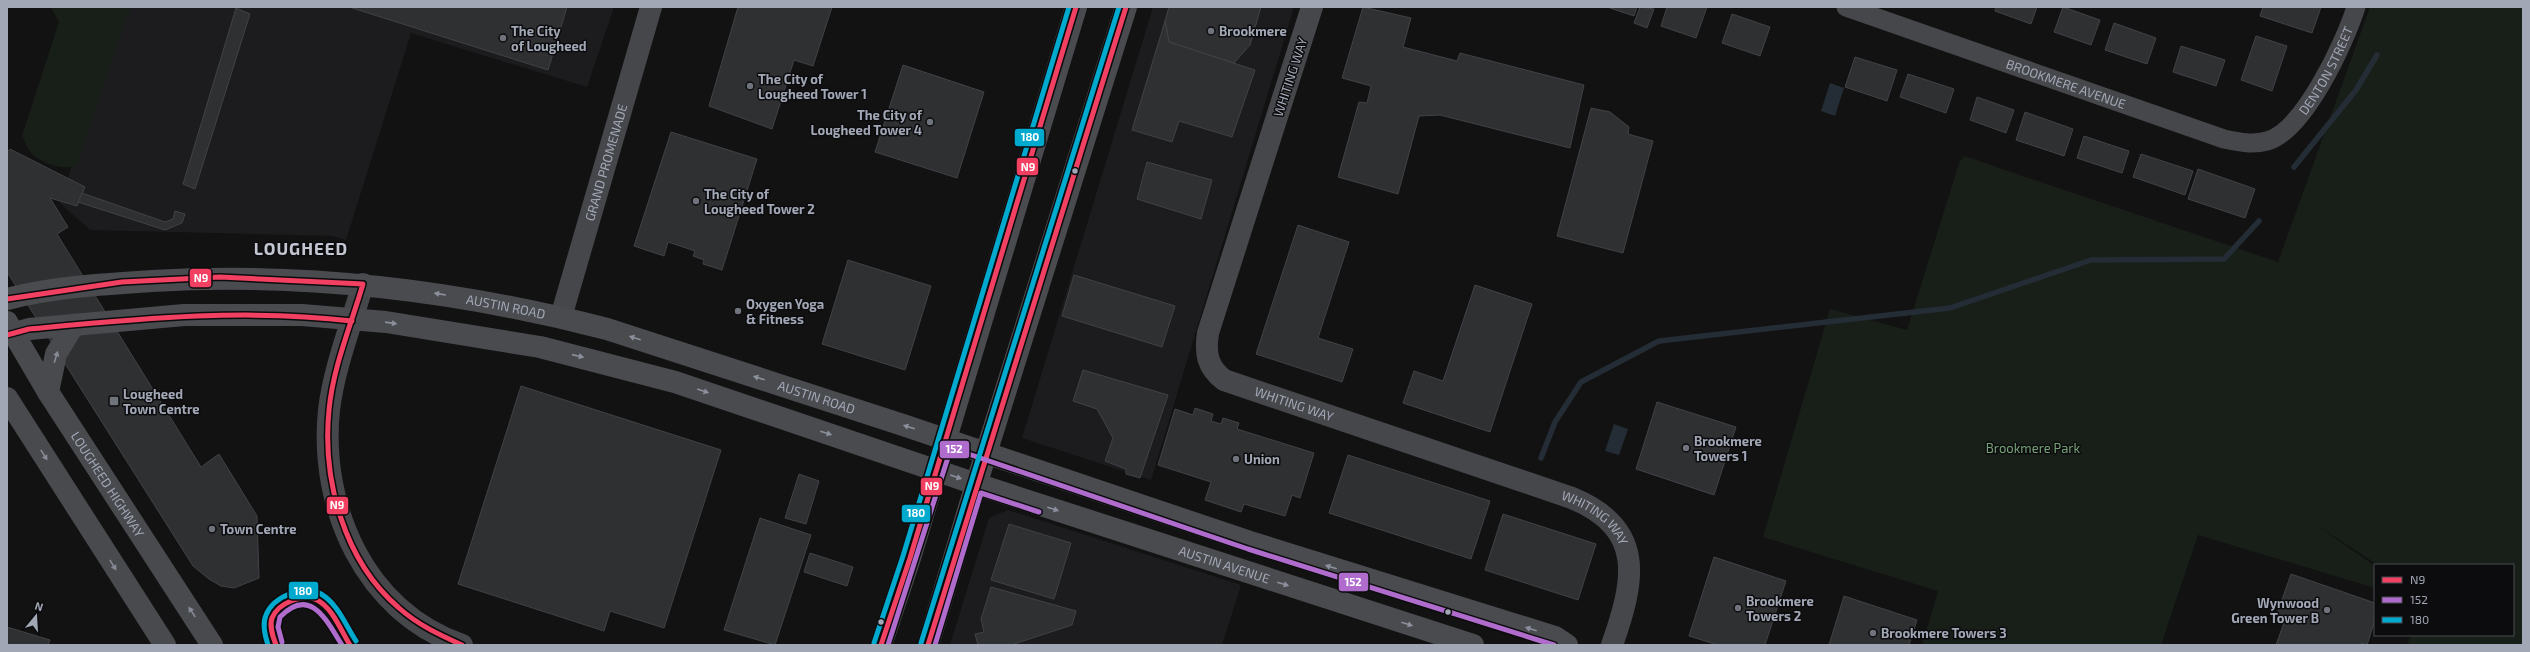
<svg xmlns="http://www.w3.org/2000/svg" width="2530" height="652" viewBox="0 0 2530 652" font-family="'Exo 2',sans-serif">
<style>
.built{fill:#1c1c1e}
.green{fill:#181f19}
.water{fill:#242d35}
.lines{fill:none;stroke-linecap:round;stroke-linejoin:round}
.stream{stroke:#242d35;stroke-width:5.5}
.building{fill:#2f3032;stroke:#404246}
.minor{stroke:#46474b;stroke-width:19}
.tertiary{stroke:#46474b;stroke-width:22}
.secondary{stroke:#494b4f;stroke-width:22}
.primary{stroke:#484a4d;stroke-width:22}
.bus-1-casing{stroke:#0c0c0e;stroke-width:8}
.bus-2-casing{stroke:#0c0c0e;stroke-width:8}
.bus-3-casing{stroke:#0c0c0e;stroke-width:8}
.bus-1{stroke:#f24062;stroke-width:5}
.bus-2{stroke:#b06ccc;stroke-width:5}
.bus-3{stroke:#00a9ce;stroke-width:5}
.oneway{fill:#8b909c}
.oneway2{fill:#868b96}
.poi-dot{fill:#6f737c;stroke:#0c0c0e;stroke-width:1.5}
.bus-dot{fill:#a1a7b5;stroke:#0c0c0e;stroke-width:1.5}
.labels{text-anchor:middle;stroke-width:3;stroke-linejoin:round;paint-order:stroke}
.poi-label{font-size:13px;font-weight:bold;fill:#a1a7b5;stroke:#0c0c0e;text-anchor:start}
.street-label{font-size:13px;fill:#a1a7b5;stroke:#0c0c0e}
.park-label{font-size:13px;fill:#75a277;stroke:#0c0c0e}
.district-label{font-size:17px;font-weight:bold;letter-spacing:1px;fill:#c2c6d1;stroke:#0c0c0e}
.line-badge{stroke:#0c0c0e;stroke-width:1.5}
.badge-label{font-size:11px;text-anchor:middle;font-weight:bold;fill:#fff}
</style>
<rect width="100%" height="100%" fill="#121212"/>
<g class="built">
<polygon points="122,7 614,7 587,87 411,33 346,240 333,236 90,230 60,203"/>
<polygon points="1153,7 1294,7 1151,480 1022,438"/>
<polygon points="1008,510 1241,585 1222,645 950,645 989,518"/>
</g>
<g class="green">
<path d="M47,7h84l-54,158c-14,6 -34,-1 -46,-12 -3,-4 -6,-12 -9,-17l37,-114 -7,-13z"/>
<polygon points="2370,7 2523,7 2523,645 2407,645 2411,635 2513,635 2513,565 2378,565 2312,522 2375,566 2375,588 2198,535 2161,645 1922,645 1938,591 1763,537 1830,309 1907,330 1960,160 1962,160 1964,156 2278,262"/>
</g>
<g class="water">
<polygon points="1830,83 1844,88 1835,116 1821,111"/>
<polygon points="1614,424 1628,429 1619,455 1605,451"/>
</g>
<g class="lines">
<g class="stream">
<polyline points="2294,167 2356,90 2377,55"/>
<polyline points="1541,458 1555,422 1581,382 1659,341 1950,308 2091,260 2224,259 2259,221"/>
</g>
</g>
<g class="building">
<polygon points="349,7 567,7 548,70"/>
<polygon points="738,7 832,7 813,66 794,60 772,129 709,106"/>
<polygon points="1169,7 1261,7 1250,45 1234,63 1169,42 1165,21"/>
<polygon points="1363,7 1411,18 1403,47 1457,61 1460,53 1584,85 1570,148 1440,115 1419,116 1398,194 1338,177 1359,102 1367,103 1371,86 1342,78"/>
<polygon points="1607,7 1637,7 1634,16"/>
<polygon points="1640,7 1654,9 1647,28 1634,23"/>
<polygon points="1667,7 1707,7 1696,38 1661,26"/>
<polygon points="1996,7 2037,7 2031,24 1995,11"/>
<polygon points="2063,7 2100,20 2091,45 2054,32"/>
<polygon points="2263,7 2321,7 2312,33 2260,16"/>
<polygon points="236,8 250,14 195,189 183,184"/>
<polygon points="1732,14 1770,27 1760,56 1722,43"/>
<polygon points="1165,21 1169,42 1255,70 1232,137 1179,121 1172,142 1132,130"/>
<polygon points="2114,23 2156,38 2147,64 2105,50"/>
<polygon points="2256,36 2287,46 2272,91 2241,80"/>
<polygon points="2181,46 2225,60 2216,86 2173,72"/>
<polygon points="1855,57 1897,70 1887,101 1845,87"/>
<polygon points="903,65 984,92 957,178 875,152"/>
<polygon points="1908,74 1954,89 1946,113 1900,97"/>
<polygon points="1977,97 2014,110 2006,133 1970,120"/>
<polygon points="1591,108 1610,112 1629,127 1628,134 1653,141 1623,253 1557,236"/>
<polygon points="2025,112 2073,129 2064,156 2016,140"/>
<polygon points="671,132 757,159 722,270 703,264 704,260 693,256 695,251 668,242 664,256 634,246"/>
<polygon points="2084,136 2129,151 2122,173 2077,158"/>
<polygon points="10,149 85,187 77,206 50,198 68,227 57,234 201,467 219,454 257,516 259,578 234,588 221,586 209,579 193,566 7,272 7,152"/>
<polygon points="2141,154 2193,171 2185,195 2133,177"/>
<polygon points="1147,162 1212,180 1201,219 1137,199"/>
<polygon points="2198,169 2255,189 2245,218 2188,199"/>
<polygon points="82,193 165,222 173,219 175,211 185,214 182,223 165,230 78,202"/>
<polygon points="1298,225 1349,242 1318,338 1353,349 1342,382 1256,354"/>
<polygon points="848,260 931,286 905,370 822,344"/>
<polygon points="1074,275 1175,306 1162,347 1062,316"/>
<polygon points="1475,285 1532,304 1490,432 1403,403 1414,371 1443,381"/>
<polygon points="1083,370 1168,395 1140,478 1126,474 1126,469 1105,461 1113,438 1097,409 1073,401"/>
<polygon points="521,386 721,450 664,628 610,611 604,631 458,584"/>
<polygon points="1657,402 1736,427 1714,495 1636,469"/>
<polygon points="1195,408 1213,414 1211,421 1221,424 1223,418 1239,423 1237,429 1314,453 1300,498 1292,495 1285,516 1244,504 1241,512 1205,500 1211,482 1158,465 1175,409 1193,415"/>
<polygon points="1348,455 1490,501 1471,559 1329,513"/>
<polygon points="799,474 819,481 806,524 785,518"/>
<polygon points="1503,514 1596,544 1578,600 1485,570"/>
<polygon points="760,518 811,535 775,645 724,630"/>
<polygon points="1009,524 1071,543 1054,599 991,580"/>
<polygon points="810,553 853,567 847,586 804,572"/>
<polygon points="1714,557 1786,581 1765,645 1718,645 1689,636"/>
<polygon points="2291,574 2375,603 2375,620 2367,645 2361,643 2360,645 2276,645 2285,620 2276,617"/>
<polygon points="991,587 1076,611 1072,625 1011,645 978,645 975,634 984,632 981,619"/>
<polygon points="1844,596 1917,620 1909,645 1829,645"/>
<polygon points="7,627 50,640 48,645 7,645"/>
</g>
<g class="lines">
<path class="minor" id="s1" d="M1846,7l378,132c15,3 28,6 43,2 37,-10 78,-99 89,-134"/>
<g class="tertiary">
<path id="s2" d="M1312,7l-104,326c-3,20 -1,34 16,47l348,118c75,31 62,84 40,147"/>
<path d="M363,284c-12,41 -29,84 -34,126 -10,97 36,202 133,235"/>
<path id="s3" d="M561,317l90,-310"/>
</g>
<g class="secondary">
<path id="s4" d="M7,299c46,-12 97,-15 145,-18 155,-9 304,9 455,48l299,97 344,116 305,95 12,8"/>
<path id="s5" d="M7,335l22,-6 155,-14h118l84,7 154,25 135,35 301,102 497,161"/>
<polyline points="881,645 910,558 1076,7"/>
<polyline points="928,645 971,501 1126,7"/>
</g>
<g class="primary">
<path id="s6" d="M7,322l41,70 164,253"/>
<polyline points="48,392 56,354 73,326"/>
<polyline points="7,398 165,645"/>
</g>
<g class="bus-1-casing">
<g id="bus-1">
<path d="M7,299l115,-17 98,-5 143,7c-12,41 -30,83 -34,126 -7,70 15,151 70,198 19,17 41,27 63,37"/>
<path d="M7,335l22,-6c108,-10 215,-21 323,-8"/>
<path d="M276,645c-3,-8 -7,-19 -4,-27 6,-15 31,-25 45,-18 16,8 24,31 33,45"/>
<polyline points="881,645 910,558 1076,7"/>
<polyline points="928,645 1126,7"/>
</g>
</g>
<g class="bus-2-casing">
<g id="bus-2">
<path d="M282,642l-4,-15 2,-10c31,-32 47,5 62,28"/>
<polyline points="888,645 951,448 1248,549 1554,645"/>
<polyline points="935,645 981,493 1039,512"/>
</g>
</g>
<g class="bus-3-casing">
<g id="bus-3">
<polyline points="874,643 903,556 1069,7"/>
<polyline points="921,643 1119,7"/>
<path d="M268,645c-3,-9 -6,-21 -2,-30 7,-18 37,-31 55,-21 17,10 25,32 35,47"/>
</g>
</g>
<use href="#bus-1" class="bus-1"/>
<use href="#bus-2" class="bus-2"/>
<use href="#bus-3" class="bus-3"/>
</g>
<defs><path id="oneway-solid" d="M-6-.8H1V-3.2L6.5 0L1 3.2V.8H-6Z"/></defs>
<g class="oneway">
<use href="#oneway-solid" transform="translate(440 294) rotate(-171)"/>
<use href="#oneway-solid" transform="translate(391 323) rotate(8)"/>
<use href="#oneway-solid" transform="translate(635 338) rotate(-162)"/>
<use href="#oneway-solid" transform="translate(578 356) rotate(13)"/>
<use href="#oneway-solid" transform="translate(759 378) rotate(-162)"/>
<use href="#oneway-solid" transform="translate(703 391) rotate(19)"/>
<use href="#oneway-solid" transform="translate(909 427) rotate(-162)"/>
<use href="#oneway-solid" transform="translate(826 433) rotate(18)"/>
<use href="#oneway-solid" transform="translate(956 477) rotate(19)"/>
<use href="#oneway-solid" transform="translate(1053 509) rotate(18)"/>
<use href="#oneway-solid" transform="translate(1331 567) rotate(-163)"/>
<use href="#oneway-solid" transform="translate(1283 584) rotate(18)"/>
<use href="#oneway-solid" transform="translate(1407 624) rotate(18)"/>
<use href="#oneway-solid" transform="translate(1531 629) rotate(-162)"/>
</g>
<g class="oneway2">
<use href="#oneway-solid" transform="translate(56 357) rotate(-73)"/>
<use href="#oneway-solid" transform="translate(44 455) rotate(58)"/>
<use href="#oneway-solid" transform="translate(113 565) rotate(58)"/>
<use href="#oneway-solid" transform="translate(192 612) rotate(-123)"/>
</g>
<g class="poi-dot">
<circle cx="1211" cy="31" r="4"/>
<circle cx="503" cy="38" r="4"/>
<circle cx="750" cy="86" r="4"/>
<circle cx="930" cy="122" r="4"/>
<circle cx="696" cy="201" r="4"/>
<circle cx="738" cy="311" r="4"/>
<rect x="109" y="396" width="10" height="10" rx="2"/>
<circle cx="1686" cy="448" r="4"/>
<circle cx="1236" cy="459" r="4"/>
<circle cx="212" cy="529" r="4"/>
<circle cx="1738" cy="608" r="4"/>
<circle cx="2327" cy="610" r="4"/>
<circle cx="1873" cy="633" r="4"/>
</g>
<g class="bus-dot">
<circle cx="1075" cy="171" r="3.5"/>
<circle cx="1448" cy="612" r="3.5"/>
<circle cx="881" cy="622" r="3.5"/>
</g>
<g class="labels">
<g class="poi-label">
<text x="511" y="36">The City<tspan x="511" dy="15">of Lougheed</tspan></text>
<text x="1219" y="36">Brookmere</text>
<text x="758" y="84">The City of<tspan x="758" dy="15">Lougheed Tower 1</tspan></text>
<text x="922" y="120" text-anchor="end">The City of<tspan x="922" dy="15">Lougheed Tower 4</tspan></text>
<text x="704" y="199">The City of<tspan x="704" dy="15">Lougheed Tower 2</tspan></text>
<text x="746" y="309">Oxygen Yoga<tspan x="746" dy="15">&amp; Fitness</tspan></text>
<text x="123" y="399">Lougheed<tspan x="123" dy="15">Town Centre</tspan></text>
<text x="1694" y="446">Brookmere<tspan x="1694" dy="15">Towers 1</tspan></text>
<text x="1244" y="464">Union</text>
<text x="220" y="534">Town Centre</text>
<text x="1746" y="606">Brookmere<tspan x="1746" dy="15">Towers 2</tspan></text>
<text x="2319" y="608" text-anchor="end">Wynwood<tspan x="2319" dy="15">Green Tower B</tspan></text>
<text x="1881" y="638">Brookmere Towers 3</text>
</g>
<g class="street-label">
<text dy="5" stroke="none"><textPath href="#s1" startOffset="538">DENTON STREET</textPath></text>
<text transform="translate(1290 77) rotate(-72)" y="5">WHITING WAY</text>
<text dy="5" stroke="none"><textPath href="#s1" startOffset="233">BROOKMERE AVENUE</textPath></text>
<text dy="5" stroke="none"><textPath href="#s3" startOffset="161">GRAND PROMENADE</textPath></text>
<text dy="5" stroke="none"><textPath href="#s4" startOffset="502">AUSTIN ROAD</textPath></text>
<text dy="5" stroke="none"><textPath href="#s4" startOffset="826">AUSTIN ROAD</textPath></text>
<text dy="5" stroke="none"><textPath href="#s2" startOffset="469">WHITING WAY</textPath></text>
<text dy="5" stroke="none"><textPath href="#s6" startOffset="191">LOUGHEED HIGHWAY</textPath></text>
<text dy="5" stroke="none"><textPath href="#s2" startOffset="793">WHITING WAY</textPath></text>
<text dy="5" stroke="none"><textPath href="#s5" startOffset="1255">AUSTIN AVENUE</textPath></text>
</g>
<g class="park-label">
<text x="2033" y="453">Brookmere Park</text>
</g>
<g class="district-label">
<text x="301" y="255">LOUGHEED</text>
</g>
</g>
<g class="line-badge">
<rect x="1014" y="128" width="31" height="19" rx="4" fill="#00a9ce"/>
<rect x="1016" y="157" width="23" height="19" rx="4" fill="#f24062"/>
<rect x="189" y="268" width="23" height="20" rx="4" fill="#f24062"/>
<rect x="939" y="440" width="31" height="19" rx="4" fill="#b06ccc"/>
<rect x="920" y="477" width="23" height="19" rx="4" fill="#f24062"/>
<rect x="326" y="496" width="23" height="19" rx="4" fill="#f24062"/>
<rect x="901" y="504" width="30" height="19" rx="4" fill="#00a9ce"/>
<rect x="1338" y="572" width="31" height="20" rx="4" fill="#b06ccc"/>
<rect x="288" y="581" width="31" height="19" rx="4" fill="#00a9ce"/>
</g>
<g class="badge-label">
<text x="1030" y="141">180</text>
<text x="1028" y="171">N9</text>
<text x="201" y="282">N9</text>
<text x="954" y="453">152</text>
<text x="932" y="490">N9</text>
<text x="337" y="509">N9</text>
<text x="916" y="517">180</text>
<text x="1353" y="586">152</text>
<text x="303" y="595">180</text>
</g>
<rect width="2530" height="652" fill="none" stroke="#a1a7b5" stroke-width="16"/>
<rect x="2374" y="564" width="140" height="72" fill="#0c0c0e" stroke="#484a51"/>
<rect x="2382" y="577" width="20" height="6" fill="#f24062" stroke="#484a51"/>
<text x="2410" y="584" font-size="12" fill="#a1a7b5">N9</text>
<rect x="2382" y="597" width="20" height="6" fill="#b06ccc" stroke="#484a51"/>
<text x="2410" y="604" font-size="12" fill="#a1a7b5">152</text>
<rect x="2382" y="617" width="20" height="6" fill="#00a9ce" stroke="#484a51"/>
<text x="2410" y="624" font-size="12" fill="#a1a7b5">180</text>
<g transform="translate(36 616) rotate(18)" stroke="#0c0c0e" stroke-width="3" paint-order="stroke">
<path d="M0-3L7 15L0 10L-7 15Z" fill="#a1a7b5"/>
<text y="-6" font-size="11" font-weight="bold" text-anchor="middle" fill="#a1a7b5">N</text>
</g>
</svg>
